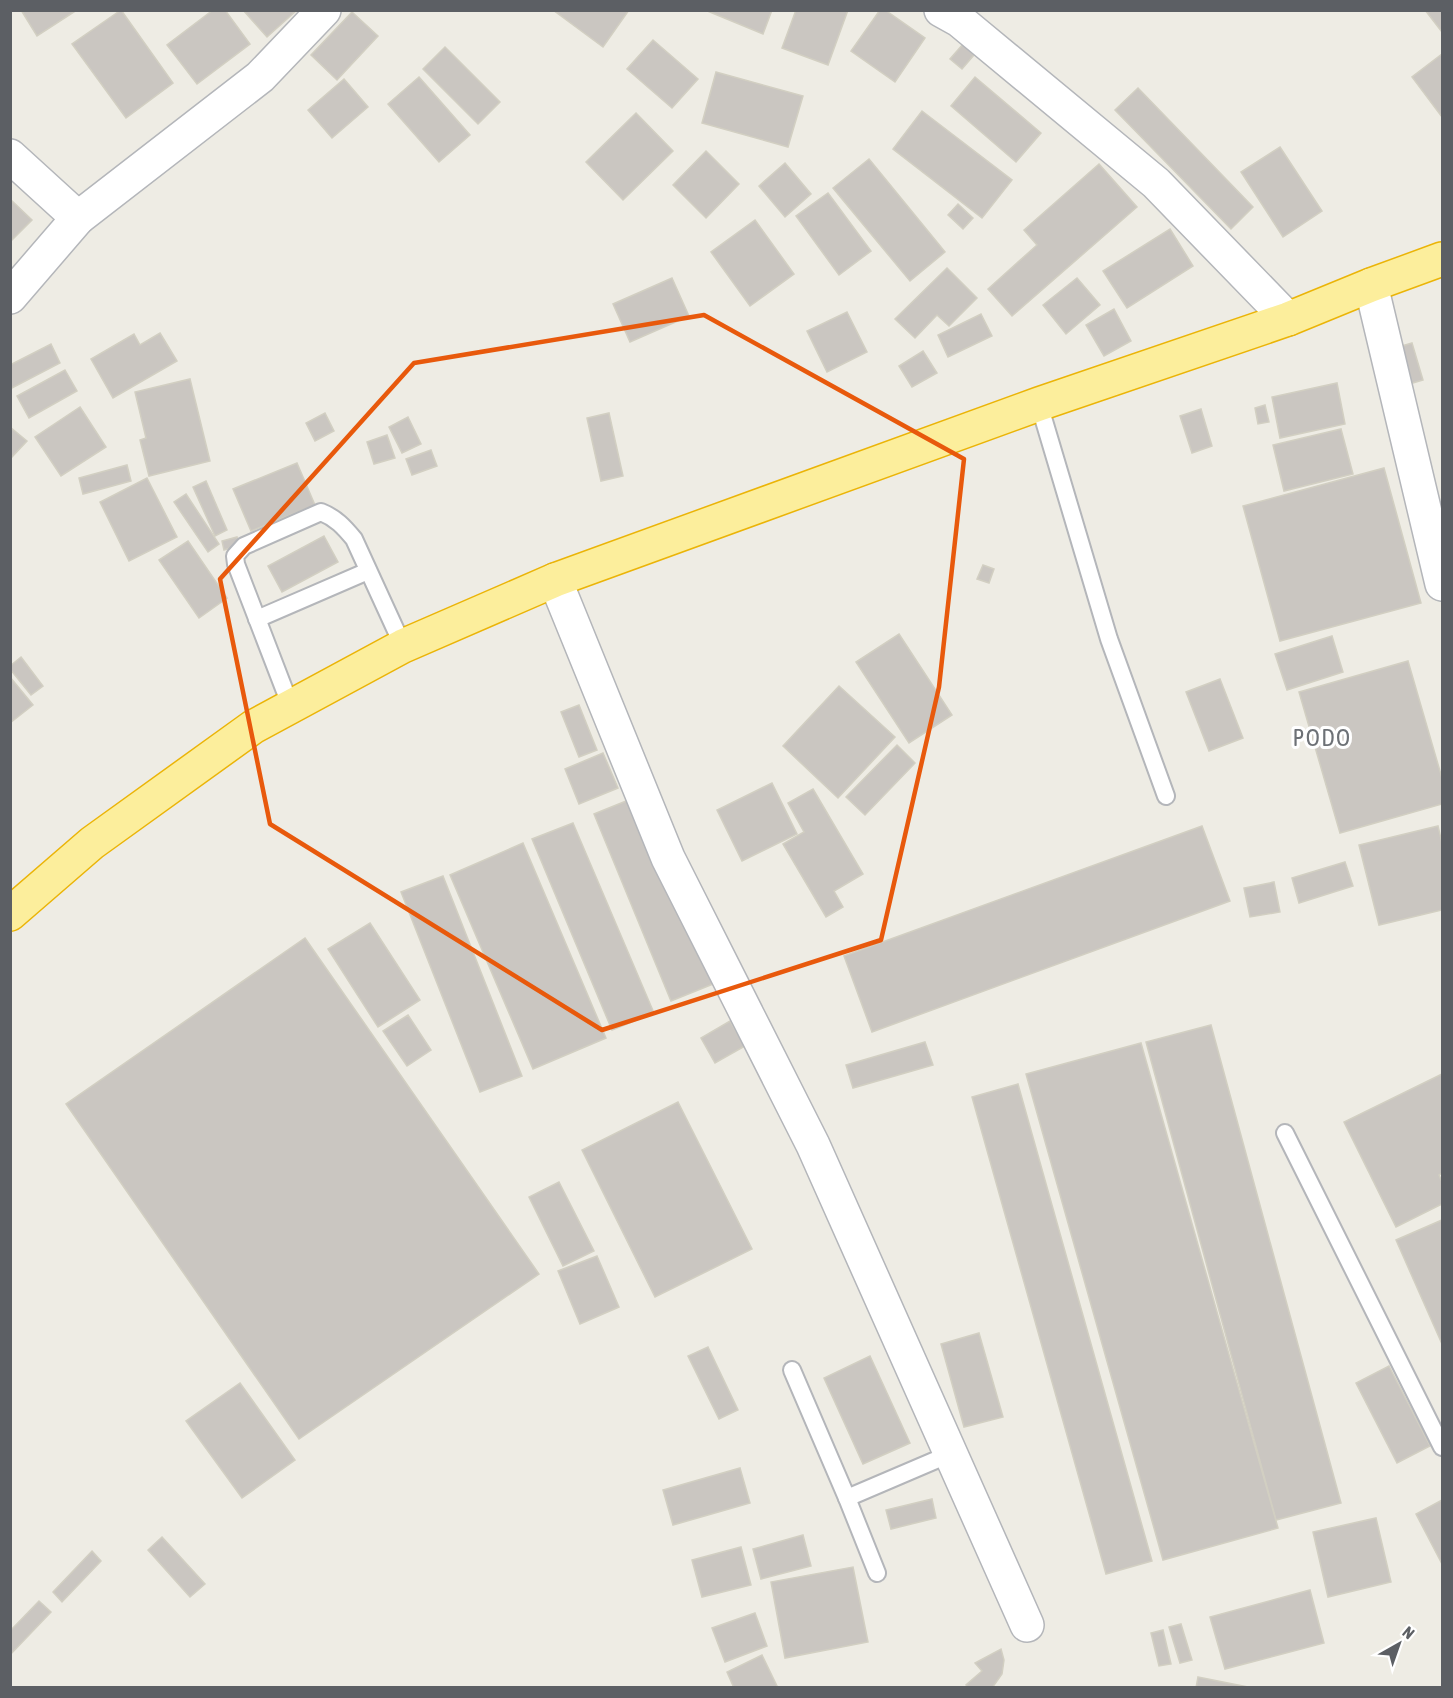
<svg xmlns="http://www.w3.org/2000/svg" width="1453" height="1698" viewBox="0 0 1453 1698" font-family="'Asap Condensed',sans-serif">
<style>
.building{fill:#cac6c1;stroke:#d2cfc2;stroke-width:1.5}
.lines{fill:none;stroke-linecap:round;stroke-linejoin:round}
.service-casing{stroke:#b4b6ba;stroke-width:20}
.minor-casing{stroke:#b4b6ba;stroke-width:36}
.trunk-casing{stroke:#ebb407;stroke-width:36}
.service{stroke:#fff;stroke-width:16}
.minor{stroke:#fff;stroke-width:33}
.trunk{stroke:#fcee9c;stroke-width:33}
.marked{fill:none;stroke:#e8590c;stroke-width:4.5;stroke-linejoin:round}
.labels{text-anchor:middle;stroke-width:6;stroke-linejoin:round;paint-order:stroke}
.quarter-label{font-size:24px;letter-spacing:1.5px;fill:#6d7176;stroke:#fff}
</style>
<rect width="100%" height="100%" fill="#eeece4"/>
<g class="building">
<polygon points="21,10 77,10 37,36"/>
<polygon points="121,10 173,83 126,118 72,44"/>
<polygon points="213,10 225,10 250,44 197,84 167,45"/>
<polygon points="243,10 297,10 267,37"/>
<polygon points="553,10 629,10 603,47"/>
<polygon points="705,10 772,10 763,34"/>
<polygon points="796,10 848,10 828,65 782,48"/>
<polygon points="880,10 885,10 925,38 895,82 851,51"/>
<polygon points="1425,10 1442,10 1442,32"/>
<polygon points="352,12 378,36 337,80 311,55"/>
<polygon points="653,40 698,79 672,108 627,69"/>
<polygon points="963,44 974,55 962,69 950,59"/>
<polygon points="445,47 500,102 478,124 423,69"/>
<polygon points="1442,54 1442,117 1412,77"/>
<polygon points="716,72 803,96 788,147 702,123"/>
<polygon points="419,77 470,135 439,162 388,104"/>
<polygon points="975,77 1041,133 1016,162 951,106"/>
<polygon points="344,79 368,107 332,138 308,110"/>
<polygon points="1138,88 1253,207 1231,229 1115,110"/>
<polygon points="922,111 1012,180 982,218 893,149"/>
<polygon points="636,113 673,151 623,200 586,162"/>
<polygon points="1280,147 1322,211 1283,237 1241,172"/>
<polygon points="706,151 739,184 706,218 673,185"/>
<polygon points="869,159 945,252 910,281 833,188"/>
<polygon points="785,163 811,194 785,217 759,186"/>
<polygon points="1099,164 1137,207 1012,316 988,289 1037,245 1024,230"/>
<polygon points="828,193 871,251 839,275 796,216"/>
<polygon points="10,199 32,220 10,242"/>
<polygon points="958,204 973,218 963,229 948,215"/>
<polygon points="755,220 794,274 750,306 711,252"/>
<polygon points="1170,229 1193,266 1127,308 1103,271"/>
<polygon points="947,268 977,298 949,326 937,315 915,338 895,319"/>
<polygon points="672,278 689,316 630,342 613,304"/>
<polygon points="1077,278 1100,305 1066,334 1043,305"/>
<polygon points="1114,309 1131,341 1104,356 1086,325"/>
<polygon points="847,312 867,352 827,372 807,331"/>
<polygon points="981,314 992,336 948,357 938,335"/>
<polygon points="160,333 177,361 113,398 91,359 134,334 140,345"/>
<polygon points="1412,343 1423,380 1406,385 1395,348"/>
<polygon points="51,344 60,363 10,389 10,365"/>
<polygon points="923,351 937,373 912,387 899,366"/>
<polygon points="65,370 77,391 29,418 17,396"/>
<polygon points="190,379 210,461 149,476 140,440 146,438 135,392"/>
<polygon points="1337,383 1345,424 1280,438 1272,397"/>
<polygon points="1265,405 1269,422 1258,424 1255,408"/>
<polygon points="80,407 106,447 61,476 35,437"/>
<polygon points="1201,409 1212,446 1192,453 1180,416"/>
<polygon points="325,413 334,431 315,441 306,423"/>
<polygon points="609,413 623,476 601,481 587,418"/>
<polygon points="408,417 421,444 402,453 389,427"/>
<polygon points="10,427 27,441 10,459"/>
<polygon points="1341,429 1353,474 1284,491 1273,445"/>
<polygon points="387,435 395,458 374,464 367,442"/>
<polygon points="431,450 437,466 412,475 406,459"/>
<polygon points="297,463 315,505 251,531 233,489"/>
<polygon points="127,465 131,481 83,494 79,478"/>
<polygon points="1384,468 1421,603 1280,641 1243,506"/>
<polygon points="147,478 177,537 129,561 100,502"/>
<polygon points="206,481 227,530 215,536 193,487"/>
<polygon points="186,494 219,544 208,552 174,502"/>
<polygon points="324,536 338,562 282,592 268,566"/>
<polygon points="237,537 239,545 224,550 222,541"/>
<polygon points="188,541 227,598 199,618 159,560"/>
<polygon points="983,565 994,569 989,583 977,579"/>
<polygon points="899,634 952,715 909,743 856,662"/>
<polygon points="1332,636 1343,672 1287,690 1275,654"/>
<polygon points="21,657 43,686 31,695 10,669 10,666"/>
<polygon points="1408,661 1442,778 1442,804 1340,833 1299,692"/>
<polygon points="10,677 33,705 10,723"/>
<polygon points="1220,679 1243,738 1209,751 1186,692"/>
<polygon points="839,686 895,737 838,798 783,746"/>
<polygon points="579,705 597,750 579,757 561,712"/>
<polygon points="897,745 915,763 865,815 846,797"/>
<polygon points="603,753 618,788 579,804 565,769"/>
<polygon points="772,783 797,834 742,861 717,810"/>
<polygon points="813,789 863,874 834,891 843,907 826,917 783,844 804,832 788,803"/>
<polygon points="636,797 713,984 671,1001 594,814"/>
<polygon points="573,823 654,1013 612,1030 532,839"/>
<polygon points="1202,826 1230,901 872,1032 844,956"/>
<polygon points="1438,826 1442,843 1442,910 1379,925 1359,845"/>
<polygon points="523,843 606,1038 533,1069 450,875"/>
<polygon points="1345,862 1353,886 1299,903 1292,878"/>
<polygon points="443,876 522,1076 480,1092 401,892"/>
<polygon points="1274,882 1280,912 1250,917 1244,888"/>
<polygon points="370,923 420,1000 378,1027 328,949"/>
<polygon points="305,938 539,1274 299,1439 66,1104"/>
<polygon points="408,1015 431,1050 407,1066 383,1031"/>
<polygon points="730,1021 745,1046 715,1063 701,1038"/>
<polygon points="1211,1025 1341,1503 1276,1520 1146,1042"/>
<polygon points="925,1042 933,1065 853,1088 846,1065"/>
<polygon points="1141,1043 1278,1528 1163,1560 1026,1074"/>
<polygon points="1442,1074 1442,1173 1439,1175 1442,1182 1442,1204 1396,1227 1344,1122"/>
<polygon points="1018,1084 1152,1561 1106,1574 972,1097"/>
<polygon points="678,1102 752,1249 655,1297 582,1150"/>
<polygon points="559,1182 594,1251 563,1266 529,1197"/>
<polygon points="1442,1220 1442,1344 1396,1240"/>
<polygon points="597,1256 619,1307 580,1324 558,1271"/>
<polygon points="979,1333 1003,1417 964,1427 941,1344"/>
<polygon points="708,1347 738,1410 719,1419 688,1356"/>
<polygon points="870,1356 910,1443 863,1464 824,1378"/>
<polygon points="1389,1366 1430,1446 1397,1463 1356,1383"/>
<polygon points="240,1383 295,1460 242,1498 186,1421"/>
<polygon points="740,1468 750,1503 673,1525 663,1490"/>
<polygon points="932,1499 936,1518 891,1529 886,1510"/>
<polygon points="1442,1500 1442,1564 1416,1514"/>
<polygon points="1376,1518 1391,1582 1328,1597 1313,1532"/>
<polygon points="803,1535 811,1566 761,1579 753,1549"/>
<polygon points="162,1537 205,1584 190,1597 148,1550"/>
<polygon points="741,1547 751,1585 702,1597 692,1560"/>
<polygon points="92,1551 101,1561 62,1602 53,1592"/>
<polygon points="853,1567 868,1642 785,1658 771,1582"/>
<polygon points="1310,1590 1324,1643 1225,1669 1210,1617"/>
<polygon points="39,1601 51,1612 10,1655 10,1631"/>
<polygon points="755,1613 767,1646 725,1662 712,1628"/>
<polygon points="1181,1624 1192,1660 1180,1663 1169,1627"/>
<polygon points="1163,1630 1171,1664 1159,1666 1151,1633"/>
<polygon points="1001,1649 1004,1660 1002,1674 992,1688 968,1688 966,1685 982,1671 975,1663"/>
<polygon points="762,1655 778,1688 734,1688 727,1672"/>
<polygon points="1198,1677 1253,1688 1196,1688"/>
</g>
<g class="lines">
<g class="service-casing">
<g id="service">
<polyline points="1039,404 1109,639 1166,796"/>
<polyline points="257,619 368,571"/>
<path d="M291,707l-55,-143 -1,-8 9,-10 77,-34c15,6 23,15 33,27l49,107"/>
<polyline points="1285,1133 1442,1447"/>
<polyline points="792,1370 847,1498 950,1454"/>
<polyline points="847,1498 877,1573"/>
</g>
</g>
<g class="minor-casing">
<g id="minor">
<polyline points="941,10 959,20 1156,183 1288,319"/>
<polyline points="10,156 78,218"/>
<polyline points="1371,285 1442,584"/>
<polyline points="10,297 78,218 260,77 324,10"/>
<polyline points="555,580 668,858 813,1145 1027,1625"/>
</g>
</g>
<g class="trunk-casing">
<polyline id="trunk" points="10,914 92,843 253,727 403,646 555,580 1039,404 1288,319 1371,285 1442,259"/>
</g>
<use href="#service" class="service"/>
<use href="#minor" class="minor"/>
<use href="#trunk" class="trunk"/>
</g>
<path class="marked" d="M704,315l260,144 -25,228 -58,253 -279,90 -332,-206 -50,-245 194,-216z"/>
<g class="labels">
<g class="quarter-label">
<text x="1322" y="746">PODO</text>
</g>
</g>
<rect width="1453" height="1698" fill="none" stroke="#5c5f64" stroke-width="24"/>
<g transform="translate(1399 1644) rotate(40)" stroke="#ffffff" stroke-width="4.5" paint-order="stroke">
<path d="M0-4.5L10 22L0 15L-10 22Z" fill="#5c5f64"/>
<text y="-9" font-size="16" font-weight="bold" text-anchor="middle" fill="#5c5f64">N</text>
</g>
</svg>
